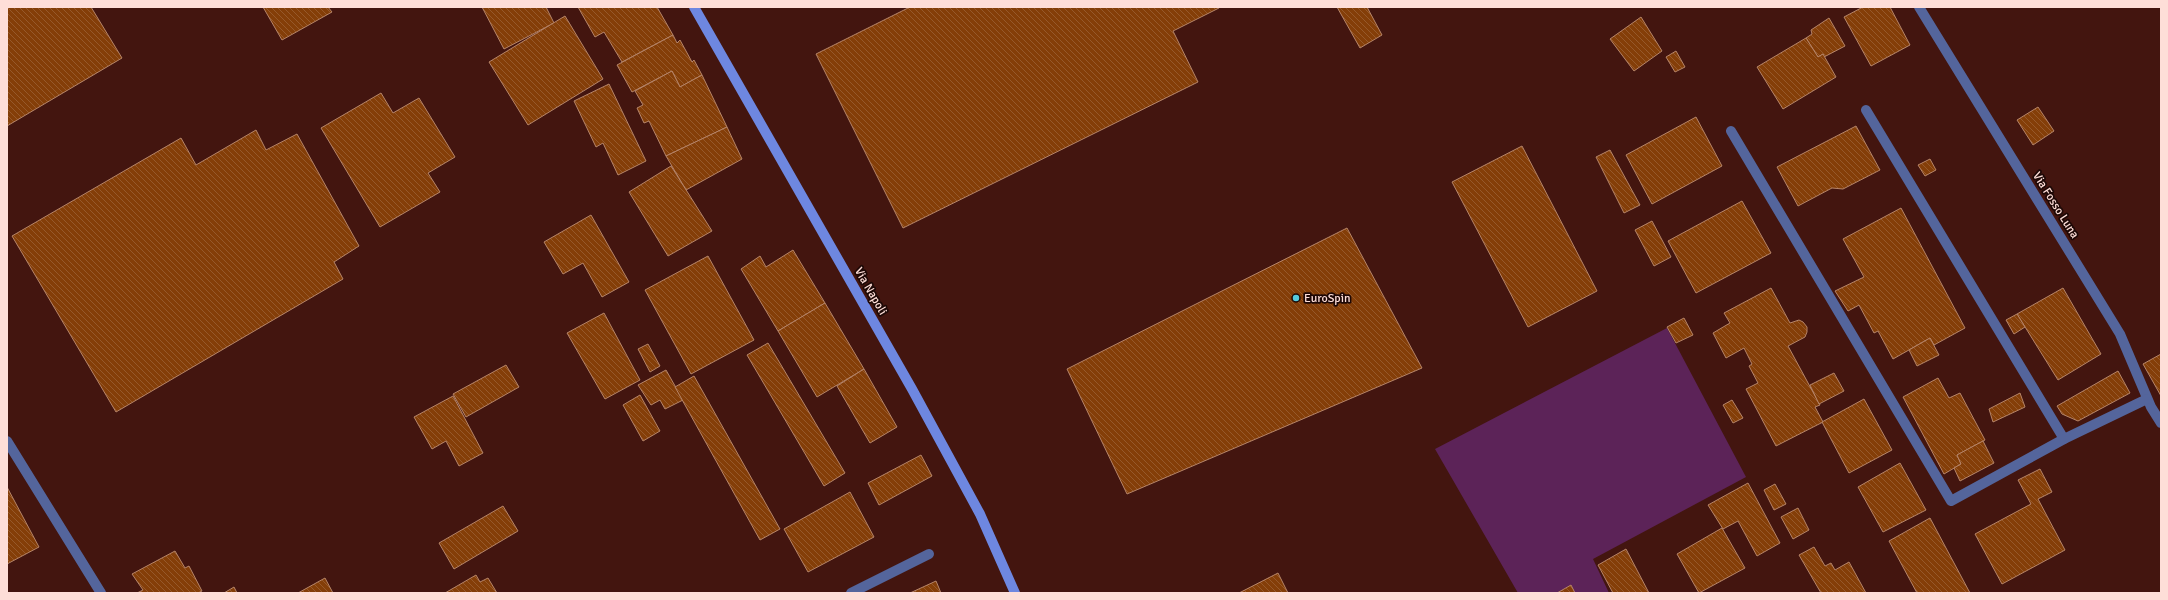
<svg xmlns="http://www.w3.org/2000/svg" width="2168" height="600" viewBox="0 0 2168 600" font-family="Signika,sans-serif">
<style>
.grass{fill:#5c2358}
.building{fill:url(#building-back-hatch);stroke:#b68468}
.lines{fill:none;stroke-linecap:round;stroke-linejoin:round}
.lane{stroke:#54659c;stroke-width:10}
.street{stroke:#54659c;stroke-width:10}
.secondary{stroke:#6e87e0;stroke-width:10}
.poi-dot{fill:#54cade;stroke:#1d0806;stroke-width:1.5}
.labels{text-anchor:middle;stroke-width:3.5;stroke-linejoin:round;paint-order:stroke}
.street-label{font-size:12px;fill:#feded8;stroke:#1d0806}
.poi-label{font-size:12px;fill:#feded8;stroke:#1d0806;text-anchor:start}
</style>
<defs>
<pattern id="building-back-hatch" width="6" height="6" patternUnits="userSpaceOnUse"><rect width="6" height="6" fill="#843e08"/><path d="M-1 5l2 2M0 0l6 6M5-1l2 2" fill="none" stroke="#96592b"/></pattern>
</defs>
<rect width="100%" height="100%" fill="#43150f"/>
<polygon class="grass" points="1667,328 1746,477 1593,559 1609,593 1518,593 1435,449"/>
<g class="building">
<polygon points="7,7 91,7 122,58 7,126"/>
<polygon points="263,7 328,7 332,12 282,40"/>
<polygon points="482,7 546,7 554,23 504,49"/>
<polygon points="578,7 657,7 673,35 622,62 604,32 595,37"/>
<polygon points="910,7 1218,7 1219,8 1173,31 1198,82 903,228 816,54"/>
<polygon points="1337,7 1367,7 1382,35 1360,48"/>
<polygon points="1863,7 1890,7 1910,45 1871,66 1844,17"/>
<polygon points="565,16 603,79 528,125 489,62"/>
<polygon points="1641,17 1662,51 1634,71 1610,39"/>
<polygon points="1829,18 1845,46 1824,57 1823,54 1818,57 1806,38 1812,34 1811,30"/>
<polygon points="673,35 677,43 680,40 692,62 694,60 702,75 680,87 672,71 632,92 617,65"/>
<polygon points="1806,38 1818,57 1823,54 1836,77 1783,109 1757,67"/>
<polygon points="1676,51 1685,67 1675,72 1666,57"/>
<polygon points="672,71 680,87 702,75 727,127 666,156 649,121 644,123 637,108 643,105 635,91"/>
<polygon points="609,84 646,161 618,175 603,143 596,147 574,101"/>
<polygon points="381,93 393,113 419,98 455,157 428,173 440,192 380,227 321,128"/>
<polygon points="2038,107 2054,131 2033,145 2017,120"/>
<polygon points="1696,117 1722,166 1652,204 1626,155"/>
<polygon points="1856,126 1880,170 1843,189 1832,188 1798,206 1777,167"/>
<polygon points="727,127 742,159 686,190 666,156"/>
<polygon points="256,130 266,150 297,134 359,246 334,262 343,279 116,412 12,236 181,138 196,165"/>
<polygon points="1522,146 1597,291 1528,327 1452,182"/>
<polygon points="1610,150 1640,205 1624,213 1596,157"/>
<polygon points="1930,159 1936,170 1925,176 1918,165"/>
<polygon points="671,166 712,231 668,256 629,192"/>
<polygon points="1742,201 1771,253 1696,293 1668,241"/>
<polygon points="1901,208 1965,328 1934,345 1930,338 1893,359 1878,331 1874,333 1859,305 1848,311 1835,291 1864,277 1843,239"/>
<polygon points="591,215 629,282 602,297 583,263 563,274 544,242"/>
<polygon points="1652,221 1671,257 1654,266 1635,230"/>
<polygon points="1347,228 1422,368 1127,494 1067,369"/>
<polygon points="793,250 825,303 778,331 741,269 760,256 766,267"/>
<polygon points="708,256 754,340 691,374 645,290"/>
<polygon points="1771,288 1790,323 1799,320 1803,322 1807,327 1807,332 1805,337 1788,346 1820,405 1815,407 1823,422 1776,446 1746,389 1758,383 1749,366 1752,364 1744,348 1726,358 1713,333 1730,323 1724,313"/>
<polygon points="2063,288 2101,354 2058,380 2017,314"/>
<polygon points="825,303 864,369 817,397 778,331"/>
<polygon points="604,313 640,380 605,399 567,333"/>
<polygon points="2017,314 2025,327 2014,334 2006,320"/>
<polygon points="1684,318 1693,335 1676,343 1667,327"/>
<polygon points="1930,338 1939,355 1917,366 1909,350"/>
<polygon points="768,343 845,473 824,486 747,355"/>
<polygon points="648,344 660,366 650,372 638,349"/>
<polygon points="2161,354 2161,396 2143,364"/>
<polygon points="506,365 519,387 466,417 453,394"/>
<polygon points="864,369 897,427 870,443 837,386"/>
<polygon points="666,370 683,400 665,409 660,400 651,405 638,385"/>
<polygon points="2118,371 2130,393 2078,421 2062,414 2057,406"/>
<polygon points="1834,373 1844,391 1819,404 1810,385"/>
<polygon points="694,376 780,529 760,540 675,387"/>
<polygon points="1938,378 1949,398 1960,393 1985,440 1957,455 1961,464 1944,474 1903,397"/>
<polygon points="2020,393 2025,407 1993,422 1989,409"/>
<polygon points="640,395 660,431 643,441 623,405"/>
<polygon points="453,396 483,453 459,466 446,441 432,449 414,417"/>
<polygon points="1864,399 1892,450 1849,473 1822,422"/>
<polygon points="1732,400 1743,418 1733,423 1723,405"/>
<polygon points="1983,441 1994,463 1960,481 1954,468 1961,464 1957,455"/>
<polygon points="921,455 932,476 879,505 868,483"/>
<polygon points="1900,463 1926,510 1883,532 1858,487"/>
<polygon points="2040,469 2052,492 2038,499 2065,550 2002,584 1975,534 2031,504 2018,480"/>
<polygon points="1748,483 1780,543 1757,556 1738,521 1723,529 1708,505"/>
<polygon points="1775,484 1786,504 1774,510 1764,490"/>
<polygon points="7,487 39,547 7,564"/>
<polygon points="850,492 874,537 808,572 784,529"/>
<polygon points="503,506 518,531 454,569 439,543"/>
<polygon points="1798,508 1809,530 1793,539 1781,517"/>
<polygon points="1930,518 1970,593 1917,593 1889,541"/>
<polygon points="1722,528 1745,568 1699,593 1677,554"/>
<polygon points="1814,547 1825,566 1831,563 1835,570 1849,562 1866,593 1821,593 1799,555"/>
<polygon points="1626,549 1649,593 1613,593 1598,565"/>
<polygon points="175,551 185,568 189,566 202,591 198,593 137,593 143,590 132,574"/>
<polygon points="1278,573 1288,593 1239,593"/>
<polygon points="476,575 480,582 488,578 497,593 445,593"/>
<polygon points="325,578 333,593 298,593"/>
<polygon points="936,581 941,593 910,593"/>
<polygon points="1571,585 1575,593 1557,593"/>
<polygon points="234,587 237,593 224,593"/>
</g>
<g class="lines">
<polyline class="lane" points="851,593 929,554"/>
<g class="street">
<polyline points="1919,7 2120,334 2151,407 2161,423"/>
<polyline points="1866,110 2064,439"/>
<polyline points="1731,131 1951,501 2064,439 2147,399"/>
<polyline points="7,441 101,593"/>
</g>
<polyline class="secondary" points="694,7 912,389 980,514 1015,593"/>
</g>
<circle class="poi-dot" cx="1296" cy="298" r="4"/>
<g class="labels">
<g class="street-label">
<text transform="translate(2056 205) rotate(58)" y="4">Via Fosso Luna</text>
<text transform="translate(871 291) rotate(60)" y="4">Via Napoli</text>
</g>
<g class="poi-label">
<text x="1304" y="302">EuroSpin</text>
</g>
</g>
<rect width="2168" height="600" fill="none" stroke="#feded8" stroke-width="16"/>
</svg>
